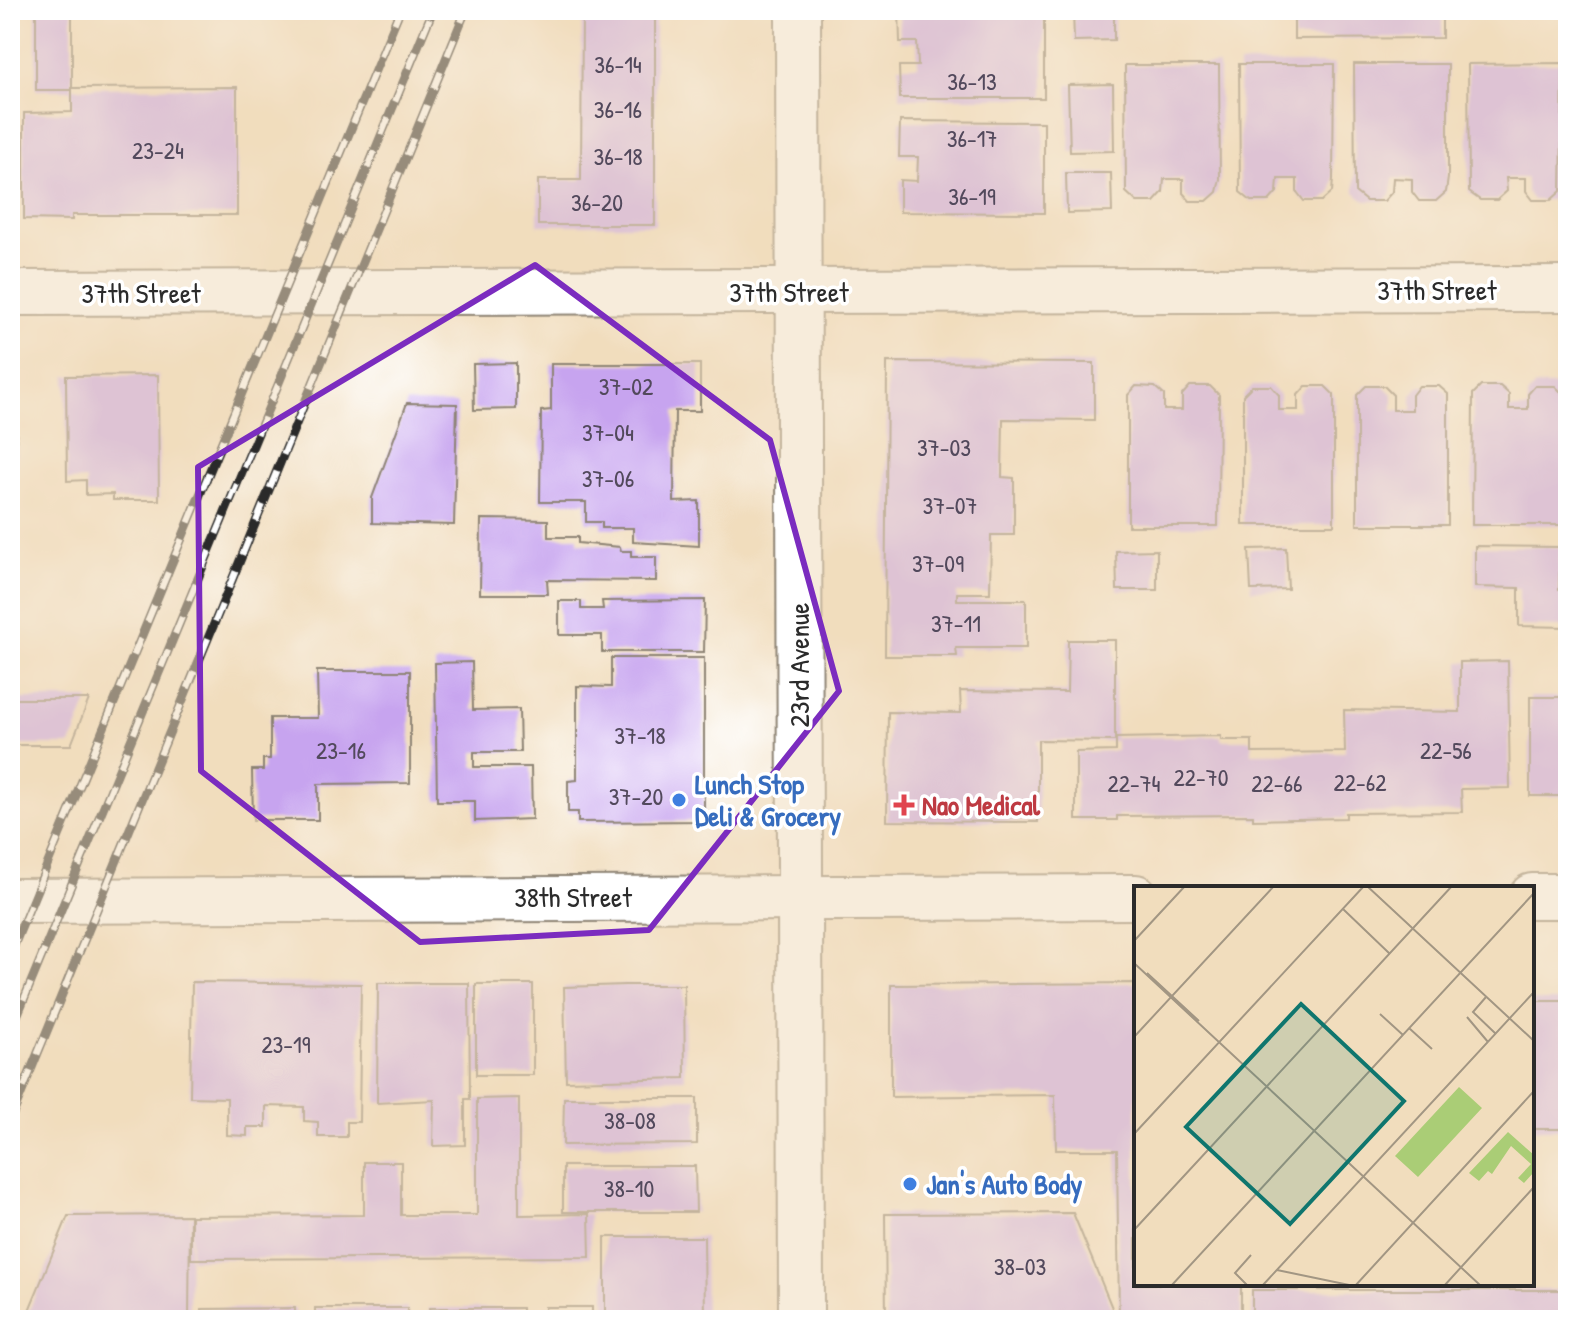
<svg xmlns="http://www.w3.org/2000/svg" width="1578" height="1330" viewBox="0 0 1578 1330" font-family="'Patrick Hand',sans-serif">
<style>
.building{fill:#c7a4ef}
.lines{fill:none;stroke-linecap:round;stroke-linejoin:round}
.minor-casing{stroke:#8e8474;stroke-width:48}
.minor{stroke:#fff;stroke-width:44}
.rail-casing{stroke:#2b2b2b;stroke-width:9}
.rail{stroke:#fff;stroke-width:6;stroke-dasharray:18;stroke-linecap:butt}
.marked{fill:none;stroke:#7b2cbf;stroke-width:6;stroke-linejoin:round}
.shop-dot{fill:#3f7fe0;stroke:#fff;stroke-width:3}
.health-dot{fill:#e0444e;stroke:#fff;stroke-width:3}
.labels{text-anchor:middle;stroke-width:7;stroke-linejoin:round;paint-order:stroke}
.number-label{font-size:24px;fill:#52495c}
.street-label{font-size:28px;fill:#2b2b2b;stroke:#fff}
.shop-label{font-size:28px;font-weight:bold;fill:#366cbe;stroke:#fff;text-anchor:start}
.health-label{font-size:28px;font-weight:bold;fill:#be3a42;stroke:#fff;text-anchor:start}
.inset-road{fill:none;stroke:#a29683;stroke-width:2}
.view{fill:#0f766e;fill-opacity:0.15;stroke:#0f766e;stroke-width:4}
.inset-edge{fill:none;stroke:#2b2b2b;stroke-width:4}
</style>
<rect width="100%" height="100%" fill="#fff"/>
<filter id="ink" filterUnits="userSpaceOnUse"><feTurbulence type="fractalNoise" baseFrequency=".0125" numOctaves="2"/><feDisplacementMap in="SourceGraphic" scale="16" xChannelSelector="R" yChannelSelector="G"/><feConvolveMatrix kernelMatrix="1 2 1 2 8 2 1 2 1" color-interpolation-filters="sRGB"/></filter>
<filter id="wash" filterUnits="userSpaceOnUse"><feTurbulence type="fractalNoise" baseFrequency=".006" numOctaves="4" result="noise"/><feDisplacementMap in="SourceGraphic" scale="32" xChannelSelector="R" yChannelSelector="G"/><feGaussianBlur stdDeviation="1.8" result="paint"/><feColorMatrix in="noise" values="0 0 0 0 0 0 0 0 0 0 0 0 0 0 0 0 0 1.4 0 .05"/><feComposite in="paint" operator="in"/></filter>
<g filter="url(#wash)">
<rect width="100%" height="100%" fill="#f1ddbd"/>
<g id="blocks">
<g class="building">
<rect x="36" y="10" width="36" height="80"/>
<polygon points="582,10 655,10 655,225 538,225 538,180 581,180"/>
<polygon points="899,10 1044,10 1044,98 900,98 899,66 918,66 917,42 900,42"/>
<polygon points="1073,10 1114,10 1114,40 1074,41"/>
<polygon points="1294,10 1442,10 1442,38 1294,39"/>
<polygon points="1563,63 1561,191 1551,200 1533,200 1526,191 1526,178 1506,178 1507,191 1497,200 1480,200 1469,192 1468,64"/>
<polygon points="1239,64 1334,64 1333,179 1332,192 1322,201 1304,201 1297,192 1297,179 1278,179 1277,192 1269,201 1251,201 1240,192"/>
<polygon points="1354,64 1448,64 1448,178 1446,192 1436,201 1419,201 1412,192 1412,179 1393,178 1392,192 1384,201 1366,201 1355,192"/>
<polygon points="1125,65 1219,65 1220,179 1217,192 1207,201 1190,201 1183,193 1183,179 1164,179 1163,192 1154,202 1137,202 1126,192"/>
<polygon points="1113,84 1114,151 1070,152 1068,85"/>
<polygon points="237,87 237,215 72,215 72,220 24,219 24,113 72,112 72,88"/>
<polygon points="10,100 14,100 15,214 10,214"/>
<polygon points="900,121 1044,122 1044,213 900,212 900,180 917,181 918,157 899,157"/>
<polygon points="1066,173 1111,173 1112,212 1067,213"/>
<polygon points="887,362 1094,363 1094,420 1003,419 1002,477 1014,478 1014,535 991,535 990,593 957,593 957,600 1026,600 1026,648 956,648 957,656 885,656"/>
<polygon points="516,363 516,409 474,410 473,364"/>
<polygon points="551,364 700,364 700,411 675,411 674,502 699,501 699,546 633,542 633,528 602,528 602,522 586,522 586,502 540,502 541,411 551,410"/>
<polygon points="10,374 17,374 16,488 10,488"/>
<polygon points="158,375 159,500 113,500 113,494 86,495 86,480 67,481 66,376"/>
<polygon points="1136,386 1155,387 1164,395 1164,410 1182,410 1182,395 1190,386 1210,386 1219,395 1218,526 1128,526 1128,395"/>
<polygon points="1252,386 1271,386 1279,395 1279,410 1298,410 1298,395 1306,386 1325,386 1334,395 1334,525 1243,525 1243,395"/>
<polygon points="1366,386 1384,386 1393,395 1393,410 1412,410 1412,395 1419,386 1439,386 1448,394 1448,525 1357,525 1357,395"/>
<polygon points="1481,386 1500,386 1509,394 1509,409 1528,409 1528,394 1535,386 1555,386 1564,395 1564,525 1472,525 1473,394"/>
<polygon points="407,403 457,404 454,525 372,523 372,498"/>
<polygon points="481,519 548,520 548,537 578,537 578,543 620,547 621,551 631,551 631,557 656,557 656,581 547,580 548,594 480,594"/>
<polygon points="1475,546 1560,547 1559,589 1568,589 1568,627 1519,626 1519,588 1475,587"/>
<polygon points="1286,548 1288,589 1251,590 1249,549"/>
<polygon points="1157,550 1157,590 1117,590 1116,551"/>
<polygon points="705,600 704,652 602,652 602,635 559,635 559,601 581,601 581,609 603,609 602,601"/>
<polygon points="1068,640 1115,640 1115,741 1038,740 1038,822 887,821 888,712 961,713 960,691 1067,692"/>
<polygon points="611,658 704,658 704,821 578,822 578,812 568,812 568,781 577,780 577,686 611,687"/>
<polygon points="1508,661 1510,788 1461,789 1462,812 1346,813 1346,818 1253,820 1253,815 1117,816 1117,820 1076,820 1076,752 1116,751 1116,738 1221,736 1221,740 1252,740 1252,753 1345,752 1344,710 1460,712 1460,662"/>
<polygon points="472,662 473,710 519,709 520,752 474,752 474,767 531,767 532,819 475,821 475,801 437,801 435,663"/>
<polygon points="317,671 410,671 410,783 318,784 318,820 253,820 252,770 263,770 263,759 270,759 270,718 318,718"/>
<rect x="1530" y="697" width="38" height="99"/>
<polygon points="10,699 89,699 71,745 10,745"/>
<polygon points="192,982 361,984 359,1122 347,1122 347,1137 318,1137 318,1122 304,1121 304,1107 266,1106 266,1127 247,1127 247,1136 227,1135 227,1098 190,1097"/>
<polygon points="378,983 469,983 470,1099 465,1099 465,1145 433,1146 434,1100 377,1103"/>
<polygon points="1136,983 1136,1284 1241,1284 1241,1320 1119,1320 1117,1150 1056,1150 1055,1095 891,1097 891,985"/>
<rect x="476" y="984" width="57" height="91"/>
<polygon points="625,985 684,985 685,1078 566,1081 564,987"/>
<rect x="1532" y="1001" width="36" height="128"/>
<polygon points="519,1098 519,1215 589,1214 590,1257 191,1259 191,1216 364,1215 364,1162 401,1162 401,1215 477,1215 477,1099"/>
<polygon points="564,1098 697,1098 697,1144 563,1145"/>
<polygon points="563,1166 695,1166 696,1212 563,1212"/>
<polygon points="1073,1213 1117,1320 886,1320 885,1214"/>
<polygon points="190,1215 189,1320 25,1320 68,1216"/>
<polygon points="605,1237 704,1237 705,1320 605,1320"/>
<rect x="1252" y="1290" width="316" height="30"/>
<rect x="545" y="1307" width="47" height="13"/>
<polygon points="295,1308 295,1320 202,1320 202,1309"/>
<polygon points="315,1308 407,1308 408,1320 315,1320"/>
<polygon points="429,1308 522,1308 522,1320 430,1320"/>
</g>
</g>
</g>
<g filter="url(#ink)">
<use href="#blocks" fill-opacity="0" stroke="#8e8474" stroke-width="2"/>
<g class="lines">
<g class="minor-casing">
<g id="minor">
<polyline points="798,10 801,1320"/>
<polyline points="10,293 1568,289"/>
<polyline points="1532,896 1568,896"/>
<polyline points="10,901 1136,897"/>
</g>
</g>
<use href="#minor" class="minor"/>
<g class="rail-casing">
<g id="rail">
<polyline points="10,955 400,10"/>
<polyline points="10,1033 433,10"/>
<polyline points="10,1121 466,10"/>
</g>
</g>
<use href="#rail" class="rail"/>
</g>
</g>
<path d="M0 0H1578V1330H0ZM535,265l235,175 69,251 -190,239 -229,12 -219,-171 -3,-304z" fill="#f1ddbd" fill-opacity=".55" fill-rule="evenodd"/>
<path class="marked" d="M535,265l235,175 69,251 -190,239 -229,12 -219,-171 -3,-304z"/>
<g class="shop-dot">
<circle cx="679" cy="800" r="8"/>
<circle cx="910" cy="1184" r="8"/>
</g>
<path class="health-dot" d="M900 793h8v8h8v8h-8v8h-8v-8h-8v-8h8z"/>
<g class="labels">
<g class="number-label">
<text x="618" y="73">36-14</text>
<text x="972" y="90">36-13</text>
<text x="618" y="118">36-16</text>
<text x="972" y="147">36-17</text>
<text x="158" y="159">23-24</text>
<text x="618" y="165">36-18</text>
<text x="972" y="205">36-19</text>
<text x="597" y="211">36-20</text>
<text x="626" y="395">37-02</text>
<text x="608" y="441">37-04</text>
<text x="944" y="456">37-03</text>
<text x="608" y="487">37-06</text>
<text x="950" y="514">37-07</text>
<text x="938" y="572">37-09</text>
<text x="956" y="632">37-11</text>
<text x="640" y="744">37-18</text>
<text x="341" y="759">23-16</text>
<text x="1446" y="759">22-56</text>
<text x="1201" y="786">22-70</text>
<text x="1360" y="791">22-62</text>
<text x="1134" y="792">22-74</text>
<text x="1277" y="792">22-66</text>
<text x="636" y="805">37-20</text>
<text x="286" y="1053">23-19</text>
<text x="630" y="1129">38-08</text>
<text x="629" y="1197">38-10</text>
<text x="1020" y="1275">38-03</text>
</g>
<g class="street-label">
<text x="1437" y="300">37th Street</text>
<text x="789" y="302">37th Street</text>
<text x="141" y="303">37th Street</text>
<text transform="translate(799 665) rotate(-90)" y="10">23rd Avenue</text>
<text x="573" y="907">38th Street</text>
</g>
<g class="shop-label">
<text x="695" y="794">Lunch Stop<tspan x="695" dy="32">Deli &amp; Grocery</tspan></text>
<text x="926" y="1194">Jan's Auto Body</text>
</g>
<g class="health-label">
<text x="922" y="815">Nao Medical</text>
</g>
</g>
<g transform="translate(1134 886)">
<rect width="400" height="400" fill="#f1ddbd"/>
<path d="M325,201l23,21 -64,69 -23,-21zM374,246l26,23v17l-10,11 -6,-5 13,-14 -20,-18 -19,28 -4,-3 -9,10 -10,-8z" fill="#aacd76"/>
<path class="inset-road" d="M233,0l167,155M209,23l47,45M0,55l51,-55M0,77l347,323M13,87l52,48M352,111l-13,15 23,22M246,128l23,21M333,131l21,25M275,142l23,21M0,151l140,-151M0,248l230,-248M0,344l318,-344M143,384l77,16M37,400l363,-393M114,400l-13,-13 16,-18M128,400l272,-294M221,400l179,-195M310,400l90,-99"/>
<path class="view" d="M167,118l103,97 -114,123 -104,-97z"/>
<rect width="400" height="400" class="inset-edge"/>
</g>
<rect width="1578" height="1330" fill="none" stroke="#fff" stroke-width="40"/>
</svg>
